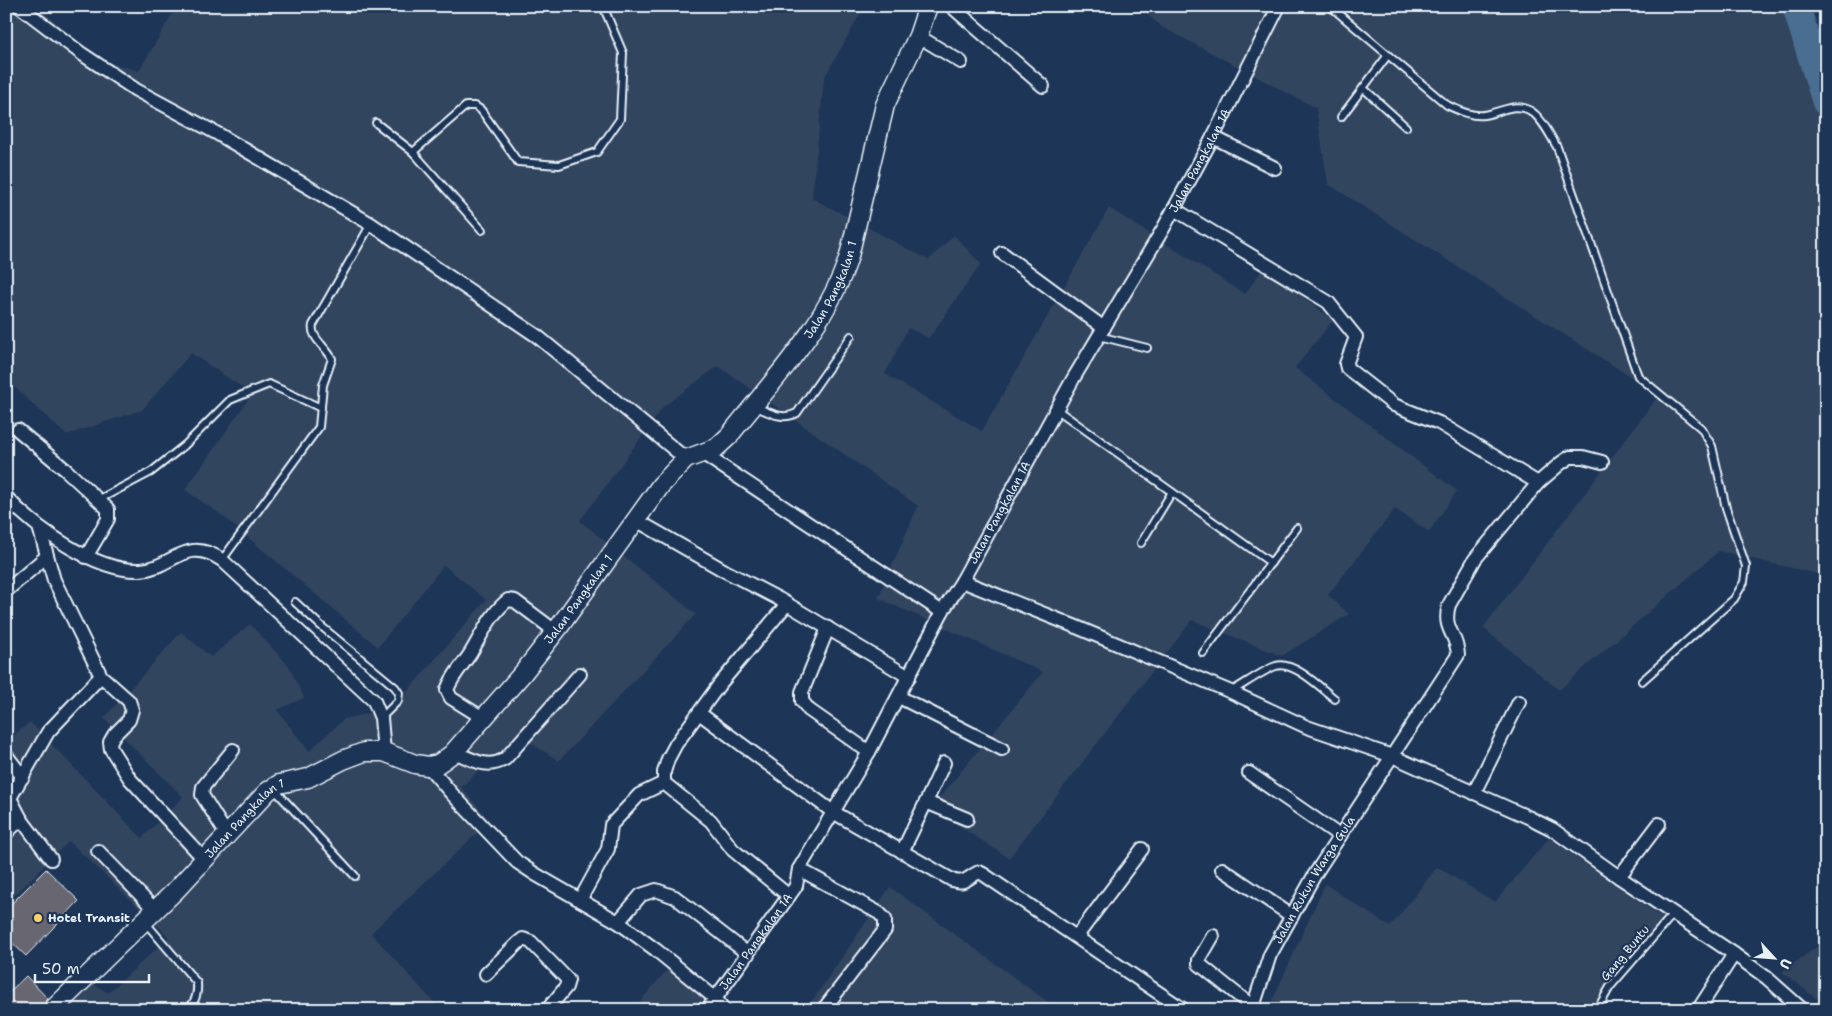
<svg xmlns="http://www.w3.org/2000/svg" width="1832" height="1016" viewBox="0 0 1832 1016" font-family="'Shantell Sans',sans-serif">
<style>
.built{fill:#33445f}
.lines{fill:none;stroke-linecap:round;stroke-linejoin:round}
.river{stroke:#496e91;stroke-width:28}
.building{fill:#676671;stroke:#e8f1f8}
.service-casing{stroke:#e8f1f8;stroke-width:10}
.minor-casing{stroke:#e8f1f8;stroke-width:16}
.secondary-casing{stroke:#e8f1f8;stroke-width:21}
.service{stroke:#1d3557;stroke-width:6}
.minor{stroke:#1d3557;stroke-width:12}
.secondary{stroke:#1d3557;stroke-width:18}
.poi-dot{fill:#ffd166;stroke:#1d3557;stroke-width:2}
.labels{text-anchor:middle;stroke-width:4.5;stroke-linejoin:round;paint-order:stroke}
.street-label{font-size:12px;fill:#e8f1f8;stroke:#1d3557}
.poi-label{font-size:12px;font-weight:bold;fill:#e8f1f8;stroke:#1d3557;text-anchor:start}
</style>
<rect width="100%" height="100%" fill="#1d3557"/>
<filter id="ink" filterUnits="userSpaceOnUse"><feTurbulence type="fractalNoise" baseFrequency=".02" numOctaves="2"/><feDisplacementMap in="SourceGraphic" scale="10" xChannelSelector="R" yChannelSelector="G"/><feConvolveMatrix kernelMatrix="1 2 1 2 8 2 1 2 1" color-interpolation-filters="sRGB"/></filter>
<g filter="url(#ink)">
<g class="built">
<polygon points="6,6 37,6 97,59 139,71 177,6 865,6 824,78 812,198 929,260 954,235 981,264 929,338 908,328 885,374 982,431 1109,208 1245,294 1264,267 1333,320 1295,368 1457,491 1429,532 1395,509 1328,595 1349,614 1282,656 1192,620 1009,858 931,808 1043,672 878,598 918,506 718,366 664,406 580,521 696,614 559,761 518,735 461,787 490,821 371,933 441,1010 62,1010 92,983 108,993 169,937 69,841 6,904 6,742 30,722 142,838 183,797 104,718 181,632 211,657 250,624 289,666 304,698 277,710 309,751 344,719 393,708 486,600 444,565 378,647 220,514 185,490 252,394 191,353 142,410 66,435 6,379"/>
<polygon points="1138,6 1796,6 1826,102 1826,576 1719,551 1559,690 1483,628 1659,395 1328,184 1316,108 1162,27"/>
<polygon points="1549,838 1664,919 1600,1010 1268,1010 1325,884 1390,927 1437,867 1495,902"/>
<polygon points="890,887 1059,1010 806,1010"/>
<polygon points="1826,940 1826,1006 1782,972"/>
<polygon points="671,965 734,1010 633,1010"/>
</g>
<g class="lines">
<polyline class="river" points="1796,6 1826,102"/>
</g>
<g class="building">
<polygon points="46,869 79,901 26,956 6,937 6,909"/>
<polygon points="26,976 48,999 39,1010 6,1010 6,995"/>
</g>
<g class="lines">
<g class="service-casing">
<g id="service">
<path d="M1330,6l117,99c11,5 25,12 37,10 14,-2 31,-13 45,-5 12,6 22,27 28,37l81,229 63,52 11,18 14,62 20,58 -2,16 -10,17 -92,82"/>
<polyline points="1363,88 1406,127"/>
<polyline points="1341,117 1388,55"/>
<polyline points="376,123 413,152 466,106 475,106 481,110 518,162 559,165 597,152 620,119 623,53 603,6"/>
<polyline points="413,152 482,230"/>
<polyline points="1099,336 1147,348"/>
<path d="M754,406c15,6 28,15 43,7l54,-77"/>
<polyline points="1056,409 1172,492"/>
<polyline points="98,500 151,472 185,445 230,400 269,384 321,408"/>
<polyline points="1141,543 1172,492 1271,563"/>
<path d="M222,560l97,-133 4,-42 9,-26c-5,-12 -22,-21 -19,-34l58,-101"/>
<polyline points="295,602 321,626 395,687 399,693 398,701 381,718"/>
<polyline points="1203,653 1297,528"/>
<path d="M1232,691c11,-6 33,-22 44,-25 17,-6 46,23 59,33"/>
<polyline points="274,789 355,876"/>
<path d="M145,922l52,61c1,12 -2,18 -9,27"/>
<polyline points="1597,1010 1610,987 1674,913"/>
</g>
</g>
<g class="minor-casing">
<g id="minor">
<polyline points="19,6 82,54 136,90 218,134 371,224 537,336 686,459"/>
<polyline points="951,6 1043,86"/>
<polyline points="918,36 961,62"/>
<polyline points="1213,137 1275,168"/>
<polyline points="1174,209 1328,302 1356,337 1346,364 1347,368 1394,405 1439,423 1538,483"/>
<polyline points="1002,253 1104,328"/>
<polyline points="18,430 67,471 108,509 108,519 86,557"/>
<polyline points="702,453 942,612"/>
<path d="M6,497c29,31 90,75 134,73 33,-2 45,-35 82,-10l152,141 7,17 3,34"/>
<polyline points="636,520 725,571 779,599 909,677"/>
<polyline points="39,527 54,580 101,676 129,701 132,710 129,720 114,735 110,742 111,749 130,779 204,859"/>
<polyline points="962,581 1074,626 1231,692 1307,727 1392,756 1530,818 1552,829 1619,877 1734,954 1767,978 1803,1010"/>
<polyline points="6,591 47,556"/>
<polyline points="828,628 802,692 802,701 809,710 869,752"/>
<polyline points="899,697 1002,749"/>
<path d="M699,713l134,99 119,68c13,5 16,-3 27,-8l4,2 201,136"/>
<path d="M483,718l-32,-20 -4,-8c5,-14 15,-24 23,-36 11,-18 21,-41 38,-54l7,1 40,30"/>
<path d="M454,752c18,7 33,18 51,7l75,-85"/>
<polyline points="6,755 23,777"/>
<polyline points="428,766 452,794 517,862 535,874 618,922 656,950 716,999 724,1010"/>
<polyline points="1249,773 1340,836"/>
<polyline points="664,783 664,772 668,759 676,744 719,685 787,604"/>
<polyline points="1474,793 1519,702"/>
<polyline points="926,802 944,763"/>
<polyline points="6,833 21,819"/>
<polyline points="227,835 202,795 203,787 233,750"/>
<polyline points="98,851 155,910"/>
<polyline points="902,852 926,802 967,819"/>
<polyline points="51,859 21,819 10,798 48,732 101,676"/>
<polyline points="799,869 879,913 885,919 885,930 823,1010"/>
<polyline points="1222,869 1292,916"/>
<polyline points="1619,877 1659,824"/>
<polyline points="580,900 608,849 611,825 639,795 664,783 711,821 733,850 789,896"/>
<polyline points="618,922 641,895 656,890 675,897 748,954"/>
<polyline points="1077,936 1142,849"/>
<polyline points="1213,936 1199,960 1199,964 1253,1007"/>
<polyline points="486,974 518,943 523,939 531,942 568,980 566,987 547,1010"/>
<path id="s1" d="M707,1010l89,-124 3,-17 70,-117 73,-140 20,-31 111,-202 90,-150 50,-92 66,-131"/>
<path id="s2" d="M1252,1010l18,-55 45,-81 143,-219c-1,-22 -16,-25 -9,-50l26,-46 63,-76 23,-20 9,-6h13l19,5"/>
<polyline points="1698,1010 1734,954"/>
</g>
</g>
<g class="secondary-casing">
<g id="secondary">
<path id="s3" d="M52,1010l123,-119 93,-100 11,-7 29,-6 35,-18 21,-8h20l31,12 13,2 10,-2 14,-10 71,-81 36,-46 102,-142 25,-26 30,-11 13,-12c43,-55 99,-112 120,-180l36,-151 33,-69 10,-30"/>
</g>
</g>
<use href="#service" class="service"/>
<use href="#minor" class="minor"/>
<use href="#secondary" class="secondary"/>
</g>
</g>
<circle class="poi-dot" cx="38" cy="918" r="5"/>
<g class="labels">
<g class="street-label">
<text dy="4" stroke="none"><textPath href="#s1" startOffset="984">Jalan Pangkalan 1A</textPath></text>
<text dy="4" stroke="none"><textPath href="#s3" startOffset="1112">Jalan Pangkalan 1</textPath></text>
<text dy="4" stroke="none"><textPath href="#s1" startOffset="579">Jalan Pangkalan 1A</textPath></text>
<text dy="4" stroke="none"><textPath href="#s3" startOffset="706">Jalan Pangkalan 1</textPath></text>
<text dy="4" stroke="none"><textPath href="#s3" startOffset="272">Jalan Pangkalan 1</textPath></text>
<text dy="4" stroke="none"><textPath href="#s2" startOffset="145">Jalan Rukun Warga Gula</textPath></text>
<text dy="4" stroke="none"><textPath href="#s1" startOffset="84">Jalan Pangkalan 1A</textPath></text>
<text transform="translate(1625 953) rotate(-50)" y="4">Gang Buntu</text>
</g>
<g class="poi-label">
<text x="48" y="922">Hotel Transit</text>
</g>
</g>
<rect width="1832" height="1016" fill="none" stroke="#1d3557" stroke-width="25"/>
<rect x="12" y="12" width="1807" height="991" fill="none" stroke="#e8f1f8" stroke-width="2" filter="url(#ink)"/>
<g transform="translate(1774 958) rotate(116)" stroke="#1d3557" stroke-width="4" paint-order="stroke">
<path d="M0-4L9 19L0 12L-9 19Z" fill="#e8f1f8"/>
<text y="-8" font-size="14" font-weight="bold" text-anchor="middle" fill="#e8f1f8">U</text>
</g>
<path d="M35 974v8h114v-8" fill="none" stroke="#e8f1f8" stroke-width="2.5"/>
<text x="42" y="974" font-size="15" fill="#e8f1f8" stroke="#1d3557" stroke-width="4" paint-order="stroke">50 m</text>
</svg>
